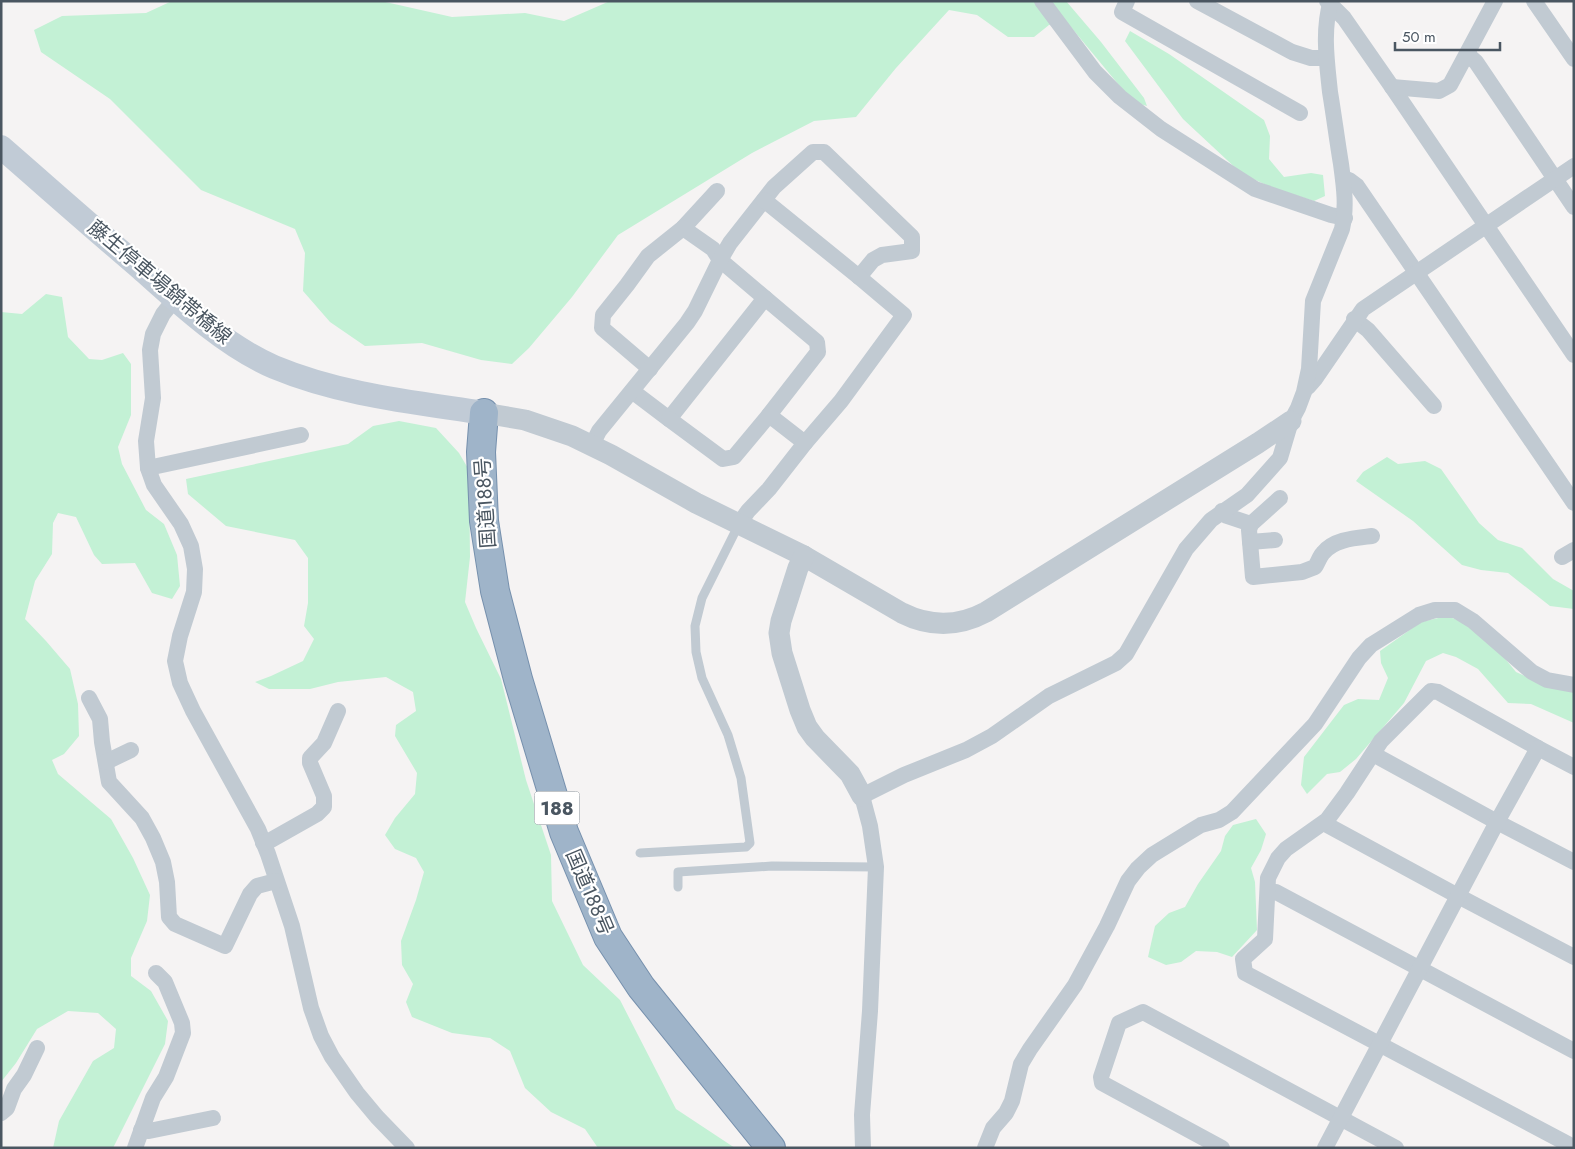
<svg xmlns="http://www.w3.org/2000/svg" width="1575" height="1149" viewBox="0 0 1575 1149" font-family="Jost,'Noto Sans JP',sans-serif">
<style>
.green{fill:#c3f1d5}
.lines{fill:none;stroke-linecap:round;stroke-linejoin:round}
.trunk-casing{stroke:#7690ad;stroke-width:30}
.service{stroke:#c1cad2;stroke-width:9}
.minor{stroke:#c1cad2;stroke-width:16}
.tertiary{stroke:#c1cad2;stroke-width:21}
.secondary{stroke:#c1cbd6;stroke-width:24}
.trunk{stroke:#9fb4c9;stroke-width:28}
.labels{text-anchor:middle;stroke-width:4.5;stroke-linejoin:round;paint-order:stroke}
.shield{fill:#fff;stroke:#808990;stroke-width:1}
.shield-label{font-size:19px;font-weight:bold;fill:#4a5661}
.street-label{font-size:20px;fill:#4a5661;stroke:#fff}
</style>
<rect width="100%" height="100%" fill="#f5f3f3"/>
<g class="green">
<polygon points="172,1 381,1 452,17 525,13 564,21 610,1 1066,1 1101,42 1144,98 1147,106 1133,102 1070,26 1049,25 1034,37 1008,37 977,15 949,10 896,68 856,117 814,121 752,153 618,235 572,297 529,348 512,364 481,360 422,343 365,346 330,322 303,291 305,253 295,229 201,190 110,99 41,52 34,30 62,16 146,13"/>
<polygon points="1130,31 1169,54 1264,120 1270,136 1269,159 1284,177 1311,173 1323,175 1325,196 1314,201 1273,188 1242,174 1183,119 1125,41"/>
<polygon points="46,294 62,297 68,337 89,359 102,360 123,353 131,364 131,415 118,447 122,464 146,510 164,524 177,555 180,586 172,599 152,593 135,563 102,564 94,555 76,517 58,513 53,523 52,554 35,581 25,619 46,641 70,669 78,704 79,736 64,754 52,760 58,774 111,819 133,858 150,895 147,921 131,958 131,976 151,991 168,1021 165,1044 113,1148 53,1148 59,1121 93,1061 114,1048 116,1029 98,1013 68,1011 37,1029 16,1063 1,1082 1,312 22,314"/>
<polygon points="399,421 436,428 459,453 469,470 470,557 465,602 476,628 501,679 526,780 551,855 552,901 583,965 620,1000 676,1109 735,1148 598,1148 585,1129 551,1112 525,1088 510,1051 490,1038 452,1033 412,1017 406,1002 413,984 402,965 401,941 416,900 424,872 416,858 395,849 385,835 395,818 415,794 417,773 395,736 396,725 416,711 413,692 386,677 338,682 310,689 269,689 255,682 271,676 303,661 314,639 304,626 308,603 308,558 295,540 226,526 188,494 186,479 348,444 373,426"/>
<polygon points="1387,457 1398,464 1425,461 1441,469 1479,523 1498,540 1522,548 1553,579 1574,591 1574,609 1550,606 1508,573 1481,570 1462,565 1413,521 1356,481 1363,472"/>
<polygon points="1447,616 1468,624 1498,650 1516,672 1550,687 1574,690 1574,723 1531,704 1508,703 1478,669 1456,657 1443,653 1426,661 1404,703 1356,759 1340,772 1327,774 1307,794 1301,785 1304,757 1344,705 1358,699 1379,700 1388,678 1381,663 1380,651 1421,622"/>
<polygon points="1256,819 1266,834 1261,850 1251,868 1255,882 1257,930 1232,957 1217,952 1196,951 1181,962 1166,965 1148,957 1155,926 1169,913 1185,907 1198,884 1221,851 1225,836 1233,825"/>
</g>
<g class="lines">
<g class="trunk-casing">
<polyline id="trunk" points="484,413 481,452 484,521 495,591 518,679 564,832 608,937 641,987 771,1148"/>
</g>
<g class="service">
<polyline points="640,853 746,847 750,843 741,778 728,735 702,678 696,652 695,626 702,598 739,524"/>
<polyline points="678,887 678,872 772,866 876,867"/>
</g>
<g class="minor">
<polyline points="1042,1 1095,72 1120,97 1161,129 1255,189 1331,215 1345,218"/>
<polyline points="1127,1 1122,12 1300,113"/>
<polyline points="1197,1 1292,52 1311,58 1326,58"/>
<polyline points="1327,1 1344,18 1392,87 1574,355"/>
<polyline points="1534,1 1574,59"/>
<polyline points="1467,54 1476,62 1574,207"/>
<polyline points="1392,87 1439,91 1450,85 1495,1"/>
<polyline points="1343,178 1349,180 1357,186 1574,503"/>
<polyline points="683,228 717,191"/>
<polyline points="175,299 163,314 153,334 150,350 153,398 146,441 148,468 154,485 181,524 191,546 195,569 194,592 180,636 175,661 180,683 193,711 258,829 268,854 292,926 311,1008 321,1036 332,1057 357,1093 377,1117 407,1148"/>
<polyline points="1354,319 1368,330 1434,406"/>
<polyline points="650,369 602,328 603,315 627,285 648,256 683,228 713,249 720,260 817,342 818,352 769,415"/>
<polyline points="1308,387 1315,379 1363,309 1574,166"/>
<polyline points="632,391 669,419 765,298"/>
<polyline points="669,419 723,459 734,457 769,415 805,443"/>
<polyline points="592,445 599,431 687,323 695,311 720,260 730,243 774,187 813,152 824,152 912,237 912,251 882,255 873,260 859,277"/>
<polyline points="148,468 301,435"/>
<path d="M1280,498l-29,26 -2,6 4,47 49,-5 13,-5c3,-5 5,-11 8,-14 11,-14 33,-15 49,-17"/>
<polyline points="1222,511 1227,516 1251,524"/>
<polyline points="739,524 748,511 769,489 805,443 841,401 904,315 859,277 764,200"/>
<polyline points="1250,542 1275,540"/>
<polyline points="1562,557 1574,550"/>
<polyline points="89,698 100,719 102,742 109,782 142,818 153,838 163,862 167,882 169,917 175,924 225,946 250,894 257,886 276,881"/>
<polyline points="1373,754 1497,822 1574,862"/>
<polyline points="106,762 131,750"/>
<polyline points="1325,822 1329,826 1458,896 1574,957"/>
<polyline points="263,843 271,840 317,814 324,807 324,796 310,763 310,758 324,743 338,711"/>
<polyline points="1268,892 1276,892 1574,1051"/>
<polyline points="1,1113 7,1108 14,1089 24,1075 37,1048"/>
<polyline points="141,1130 149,1131 213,1118"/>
<polyline points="1568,1144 1245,973 1243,959 1265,939 1268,878 1278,858 1286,849 1327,820 1347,793 1381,741 1431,691 1438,692 1538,748 1574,767"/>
<polyline points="135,1148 153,1098 166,1077 183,1033 182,1023 165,982 156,973"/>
<path d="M863,1148l-1,-33 8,-104 6,-144 -6,-41 -8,-30 42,-21 62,-25 26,-14 57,-40 67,-33 10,-9 60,-105 25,-29 36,-25 33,-37 11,-37 7,-13 6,-16 5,-23 4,-68 29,-72c5,-22 2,-43 -1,-65 -4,-24 -7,-48 -11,-72 -3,-29 -8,-62 1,-91"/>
<polyline points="985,1148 993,1128 1006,1113 1012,1101 1021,1064 1030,1049 1075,985 1107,926 1128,881 1138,868 1152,855 1191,831 1201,825 1219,820 1232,812 1315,724 1359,658 1371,645 1419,615 1435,610 1455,610 1473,621 1532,672 1547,680 1574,685"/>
<polyline points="1222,1148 1102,1083 1101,1077 1119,1023 1143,1012 1396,1148"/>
<polyline points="1325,1148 1497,822 1538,748"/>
</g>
<g class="tertiary">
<path d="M484,413l41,7 47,16 39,19 85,48 108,53 98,57c28,14 56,14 84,-1l272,-169 33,-22"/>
<polyline points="804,556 798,568 781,621 779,633 782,653 800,710 807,727 815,738 850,774 862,796"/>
</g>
<path class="secondary" d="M1,147c46,40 91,80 137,119 40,36 87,80 136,101 67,28 139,35 210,46"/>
<use href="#trunk" class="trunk"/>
</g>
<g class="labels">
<rect class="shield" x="534.5" y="791.5" width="45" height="33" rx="4"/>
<g class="shield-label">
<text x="557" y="815">188</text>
</g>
<g class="street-label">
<text transform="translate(160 282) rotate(40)" y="7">藤生停車場錦帯橋線</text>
<text transform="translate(485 503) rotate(-94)" y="7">国道188号</text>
<text transform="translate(590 892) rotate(67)" y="7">国道188号</text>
</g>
</g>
<rect width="1575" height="1149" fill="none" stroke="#4a5661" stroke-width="5"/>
<path d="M1395 42v8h105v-8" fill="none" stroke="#4a5661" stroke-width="2.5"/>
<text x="1402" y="42" font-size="15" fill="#4a5661" stroke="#ffffff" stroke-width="4" paint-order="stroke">50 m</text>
</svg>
